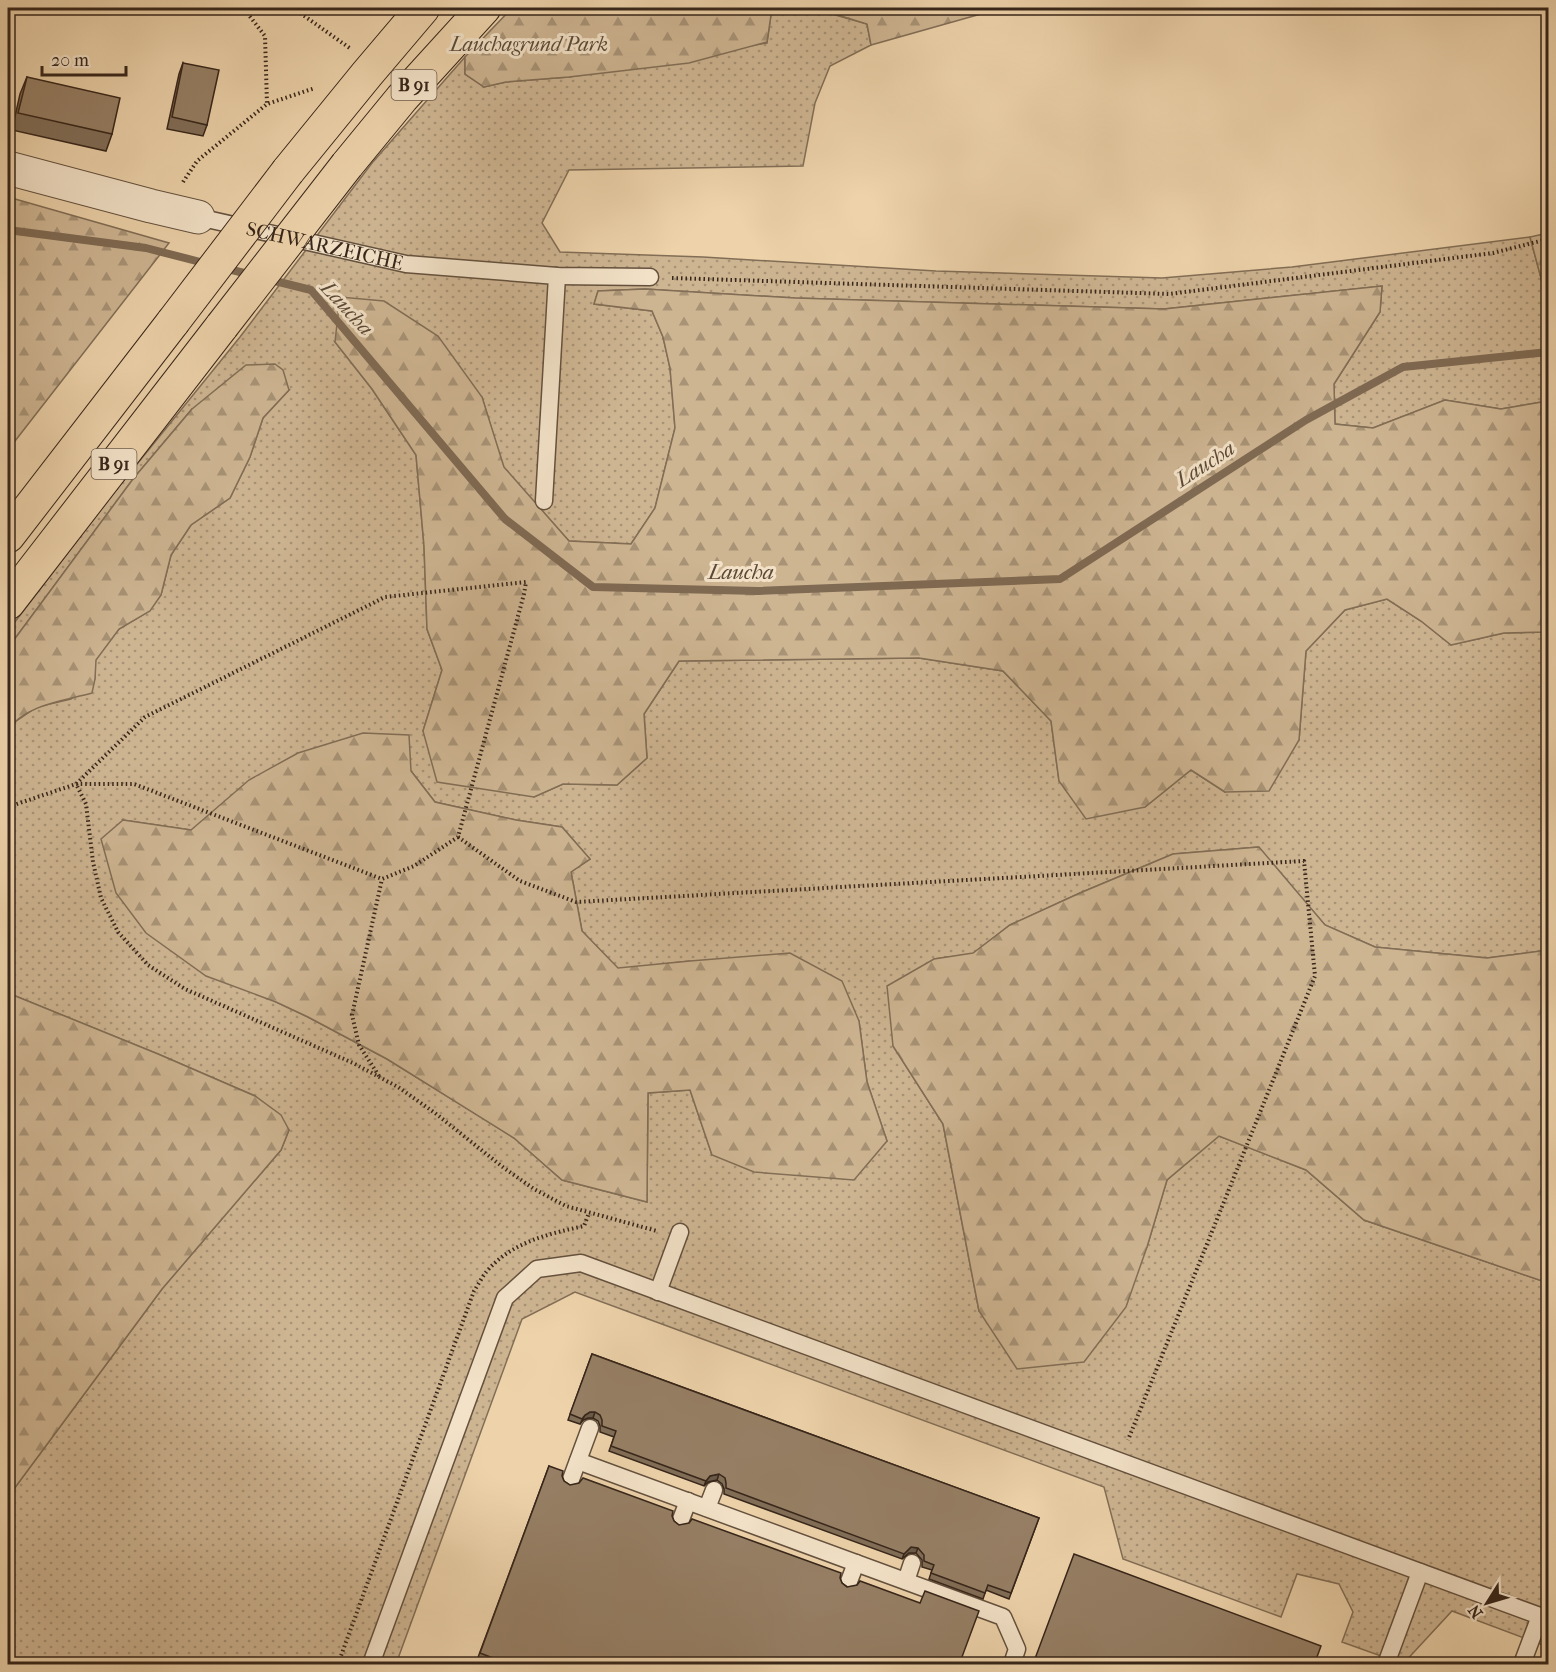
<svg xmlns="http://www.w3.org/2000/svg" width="1556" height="1672" viewBox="0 0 1556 1672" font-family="'IM FELL French Canon',serif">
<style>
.grass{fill:url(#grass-dots);stroke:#826e56;stroke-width:1.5;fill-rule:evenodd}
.forest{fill:url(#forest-firs);stroke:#826e56;stroke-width:1.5}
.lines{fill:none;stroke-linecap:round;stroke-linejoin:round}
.stream{stroke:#7f6a53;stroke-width:8}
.lane-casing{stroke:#64513e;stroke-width:19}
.street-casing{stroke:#64513e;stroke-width:35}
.highway-casing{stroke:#37261a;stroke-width:35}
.path{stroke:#37261a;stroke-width:4;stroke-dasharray:1.5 3;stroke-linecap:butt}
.lane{stroke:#f3e2c8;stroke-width:16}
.street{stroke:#f3e2c8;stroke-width:33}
.highway{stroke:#edd2aa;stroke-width:33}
.highway-bridge-casing{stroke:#37261a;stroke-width:35;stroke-linecap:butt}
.highway-bridge{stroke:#edd2aa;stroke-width:33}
.wall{fill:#816d57;stroke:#37261a;stroke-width:1.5}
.shaded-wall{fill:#695947;stroke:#37261a;stroke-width:1.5}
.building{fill:#967f65;stroke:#37261a;stroke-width:1.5}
.labels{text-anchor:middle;stroke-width:6;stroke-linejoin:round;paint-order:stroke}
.shield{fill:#f3e2c8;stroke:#6f5e4e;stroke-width:1.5}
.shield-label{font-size:18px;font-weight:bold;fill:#37261a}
.park-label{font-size:20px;font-style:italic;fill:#5d4a38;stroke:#f3e2c8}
.street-label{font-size:20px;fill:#37261a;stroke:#f3e2c8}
.water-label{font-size:21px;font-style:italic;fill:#5b4836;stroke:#f3e2c8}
</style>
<defs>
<pattern id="grass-dots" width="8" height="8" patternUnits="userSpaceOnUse" patternTransform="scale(1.5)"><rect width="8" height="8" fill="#ceb592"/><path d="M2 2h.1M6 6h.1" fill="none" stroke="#a89376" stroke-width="1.8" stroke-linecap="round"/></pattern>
<pattern id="forest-firs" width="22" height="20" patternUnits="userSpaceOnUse" patternTransform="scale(1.5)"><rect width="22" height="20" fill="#ceb592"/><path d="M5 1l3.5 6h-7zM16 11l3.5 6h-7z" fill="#a89376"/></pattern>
</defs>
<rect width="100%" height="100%" fill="#edd2aa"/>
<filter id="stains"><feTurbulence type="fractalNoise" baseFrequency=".00333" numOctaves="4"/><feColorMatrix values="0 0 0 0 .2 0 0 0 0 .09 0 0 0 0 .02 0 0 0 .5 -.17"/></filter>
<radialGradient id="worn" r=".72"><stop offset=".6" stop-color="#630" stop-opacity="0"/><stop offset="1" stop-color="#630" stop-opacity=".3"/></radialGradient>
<path class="grass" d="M772,8h47l6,4 42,12 4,21 -41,21 -15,37 -12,63 -234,4 -27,53 18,29 143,5 233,14 226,7 130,-11 238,-30 18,67v97l-47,8 -56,-9 -72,28 -38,-4 -1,-40 46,-72 2,-26 -218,23 -369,-11 -150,-9 -47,2 -4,13 58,7 11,26 7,31 5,60 -20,80 -24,36 -62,-3 -66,-74 -21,-70 -147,-55 37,47 44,66 8,91 3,83 15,41 -19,61 111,66 29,-13 54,1 30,-27 -3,-44 35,-53 240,-3 84,13 48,50 8,60 86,26 46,-37 34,22 74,-52 7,-89 39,-41 42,-11 34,22 30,24 53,-12 44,-1v318l-61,8 -112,-11 -50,-22 -67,-78 -85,7 -93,39 -70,32 -37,29 -39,5 -41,87 50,78 36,187 168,-64 20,-67 52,-44 87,34 58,50 184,63v364l-96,-36 -49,53 -61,-22 11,-30 -14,-28 -42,-10 -16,43 -158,-58 -19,-72 -529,-195 -53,27 -126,345h-388v-167l154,-208 119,-139 8,-20 -34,-34 -97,-42 -150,-61v-264l4,-5 25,-17 34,-8 24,-20v-19l24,-31 30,-18 12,-16 10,-40 20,-30 39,-27 20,-41 13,-39 26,-28 -97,19 -59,70 -125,169v-17l104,-136 128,-158 132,-174 93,-106v17l19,13 22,-5 63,-5 198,-34zM411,771l24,31 81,18 46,7 28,32 -19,13 11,59 36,38 72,-8 169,60 8,61 20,59 -175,14 -22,-65 -42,3 -1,109 -85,-22 -48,-42 -44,-28 -83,-51 -79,-42 -32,-15 -153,-182 68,10z"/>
<g class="forest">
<polygon points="512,8 772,8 767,42 689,63 569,77 506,82 484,87 465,74 465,57"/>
<polygon points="819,8 1002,8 871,45 867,24 825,11"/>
<polygon points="8,197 169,243 8,450"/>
<polygon points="1548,233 1548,304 1530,237"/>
<polygon points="1382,286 1380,312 1334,384 1335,424 1373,428 1445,400 1501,409 1548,401 1548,632 1504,633 1451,645 1421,621 1387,599 1345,610 1306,651 1299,740 1269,791 1225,792 1191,770 1145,807 1086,819 1059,781 1051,721 1003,671 919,658 679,661 644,714 647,758 617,785 563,784 534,797 437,782 423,731 442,670 427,629 424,546 416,455 372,389 335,342 340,297 384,301 438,336 482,397 504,467 569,541 631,544 655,508 675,428 670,368 663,337 652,311 594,304 598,291 645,289 795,298 1164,309"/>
<path d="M275,364l8,6 6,20 -26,28 -13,39 -20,41 -39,27 -20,30 -10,40 -11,16 -31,18 -23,31 -1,19 -3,14c-29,8 -64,11 -84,36v-81l125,-169 59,-70 54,-44z"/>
<polygon points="363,733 409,735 411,771 435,802 516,820 562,827 590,859 571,872 582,931 618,968 690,961 790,953 842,981 859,1021 867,1082 887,1141 854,1180 754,1172 712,1155 690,1090 648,1093 647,1202 562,1180 514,1138 387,1059 308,1017 276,1002 206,976 146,933 116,893 101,839 123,820 191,830 249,780 298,753"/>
<polygon points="1259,847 1325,925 1375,947 1487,958 1548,950 1548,1283 1364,1220 1306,1170 1219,1136 1167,1180 1147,1247 1126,1307 1084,1362 1017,1369 979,1311 943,1124 893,1046 887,986 934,959 973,953 1010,925 1080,893 1173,854"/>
<polygon points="8,993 158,1054 255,1096 281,1115 289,1130 281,1150 162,1289 8,1497"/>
</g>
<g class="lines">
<g class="stream">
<polyline points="8,230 146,248 208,264"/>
<polyline points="224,268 252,275"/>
<polyline points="267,279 311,290 505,519 593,587 758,591 1060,579 1306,420 1403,367 1548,352"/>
</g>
<g class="lane-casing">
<g id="lane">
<path id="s1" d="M198,217l208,47 151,12 93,1"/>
<polyline points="544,501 557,276"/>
<polyline points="658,1292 680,1232"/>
<polyline points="578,1461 1003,1617 1017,1649 1012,1664"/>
<polyline points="570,1482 590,1428"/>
<polyline points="707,1508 714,1490"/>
<polyline points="680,1522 688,1501"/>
<polyline points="906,1581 912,1563"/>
<polyline points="848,1584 856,1563"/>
<polyline points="371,1664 505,1298 537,1269 581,1263 1548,1619"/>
<polyline points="1386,1664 1420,1572"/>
<polyline points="1522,1664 1540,1616"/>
</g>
</g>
<g class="street-casing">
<polyline id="street" points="8,168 151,206 198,217"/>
</g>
<g class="highway-casing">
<g id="highway">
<polyline points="347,165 402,98 484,8"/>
<polyline points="288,171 367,74 423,8"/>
<polyline points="8,536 173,322"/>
<polyline points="8,603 222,326"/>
</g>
</g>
<g class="path">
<polyline points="249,8 248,14 265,36 267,104"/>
<polyline points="293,8 351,49"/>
<polyline points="183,182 197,161 267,104 315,88"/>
<polyline points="672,278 1169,294 1493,253 1548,239"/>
<polyline points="8,807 76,784 134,784 382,879 414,866 458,837 524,594 526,582 385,597 145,717 76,784 86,804 93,862 101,898 118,932 148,965 185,989 353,1063 398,1087 435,1113 504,1168 534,1189 566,1206 657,1231"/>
<polyline points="458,837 520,881 576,902 1304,861 1315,976 1128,1440"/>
<polyline points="379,1076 359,1045 352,1015 382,879"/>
<path d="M338,1664l136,-373c4,-6 8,-14 13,-20 25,-29 61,-37 97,-45l5,-13"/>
</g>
<use href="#lane" class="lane"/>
<use href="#street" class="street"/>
<use href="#highway" class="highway"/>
<g class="highway-bridge-casing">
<g id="highway-bridge">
<polyline points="173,322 288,171"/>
<polyline points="222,326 347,165"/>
</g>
</g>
<use href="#highway-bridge" class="highway-bridge"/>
</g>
<g class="wall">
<polygon points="183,63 207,125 203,136 167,129 179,74"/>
<polygon points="27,77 112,134 106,151 12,130 20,94"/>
<polygon points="592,1354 1039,1518 1009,1599 986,1590 983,1599 929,1579 932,1570 922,1567 922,1560 916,1553 909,1553 902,1559 724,1494 724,1489 722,1484 717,1480 708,1482 704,1486 609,1451 614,1437 600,1432 600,1426 598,1421 593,1418 588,1418 583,1420 580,1424 568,1420"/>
<polygon points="549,1466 562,1476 564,1481 570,1485 672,1516 674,1521 679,1525 840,1578 842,1583 959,1665 489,1665 477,1660"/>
</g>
<g class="shaded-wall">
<polygon points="590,1412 595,1412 593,1418 588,1418 583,1420 580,1424 585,1415"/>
<polygon points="719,1474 717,1480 708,1482 704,1486 706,1481 710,1476"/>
<polygon points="911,1547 918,1548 916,1553 909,1553 902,1559 904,1554"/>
</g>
<g class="building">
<polygon points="183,63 219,70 207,125 172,117"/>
<polygon points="27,77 120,98 112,134 18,113"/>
<polygon points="592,1354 1039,1518 1011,1593 988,1585 985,1593 931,1573 934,1565 924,1561 924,1555 918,1548 911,1547 904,1554 726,1488 726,1483 725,1478 719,1474 710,1476 706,1481 611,1446 616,1431 602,1426 602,1420 600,1415 595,1412 590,1412 585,1415 582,1419 570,1414"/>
<polygon points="549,1466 563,1471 562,1476 564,1481 570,1485 579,1483 583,1478 673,1511 672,1516 674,1521 679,1525 689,1523 692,1519 841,1573 840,1578 842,1583 847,1587 857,1585 860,1581 920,1603 925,1591 979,1611 959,1665 511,1665 480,1653"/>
<polygon points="1074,1554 1321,1646 1314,1665 1036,1665 1033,1664"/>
</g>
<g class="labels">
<g class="shield">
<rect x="391.5" y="70" width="45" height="30" rx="4.5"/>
<rect x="91.5" y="449" width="45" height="30" rx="4.5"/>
</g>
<g class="shield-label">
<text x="414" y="91">B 91</text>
<text x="114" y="470">B 91</text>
</g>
<g class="park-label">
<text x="529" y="51">Lauchagrund Park</text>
</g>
<g class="street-label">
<text dy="7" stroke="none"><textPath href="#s1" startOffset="130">SCHWARZEICHE</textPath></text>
</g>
<g class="water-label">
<text transform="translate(347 308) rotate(47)" y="7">Laucha</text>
<text transform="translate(1205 464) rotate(-33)" y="7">Laucha</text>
<text x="741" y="579">Laucha</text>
</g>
</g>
<rect width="1556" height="1672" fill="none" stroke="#edd2aa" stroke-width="30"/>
<rect x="9" y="9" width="1538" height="1654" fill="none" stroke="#37261a" stroke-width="3"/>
<rect x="15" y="15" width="1526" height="1642" fill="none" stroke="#37261a" stroke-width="1.5"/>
<g transform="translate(1487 1603) rotate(233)" stroke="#f3e2c8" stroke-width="4.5" paint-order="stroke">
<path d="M0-4.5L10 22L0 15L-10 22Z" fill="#37261a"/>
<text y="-9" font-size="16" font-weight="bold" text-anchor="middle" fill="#37261a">N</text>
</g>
<path d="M42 66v9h84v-9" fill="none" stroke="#37261a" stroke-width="3"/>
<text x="51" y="66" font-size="18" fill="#37261a" stroke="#f3e2c8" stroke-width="4.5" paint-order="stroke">20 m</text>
<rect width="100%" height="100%" filter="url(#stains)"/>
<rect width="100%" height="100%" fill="url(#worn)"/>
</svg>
